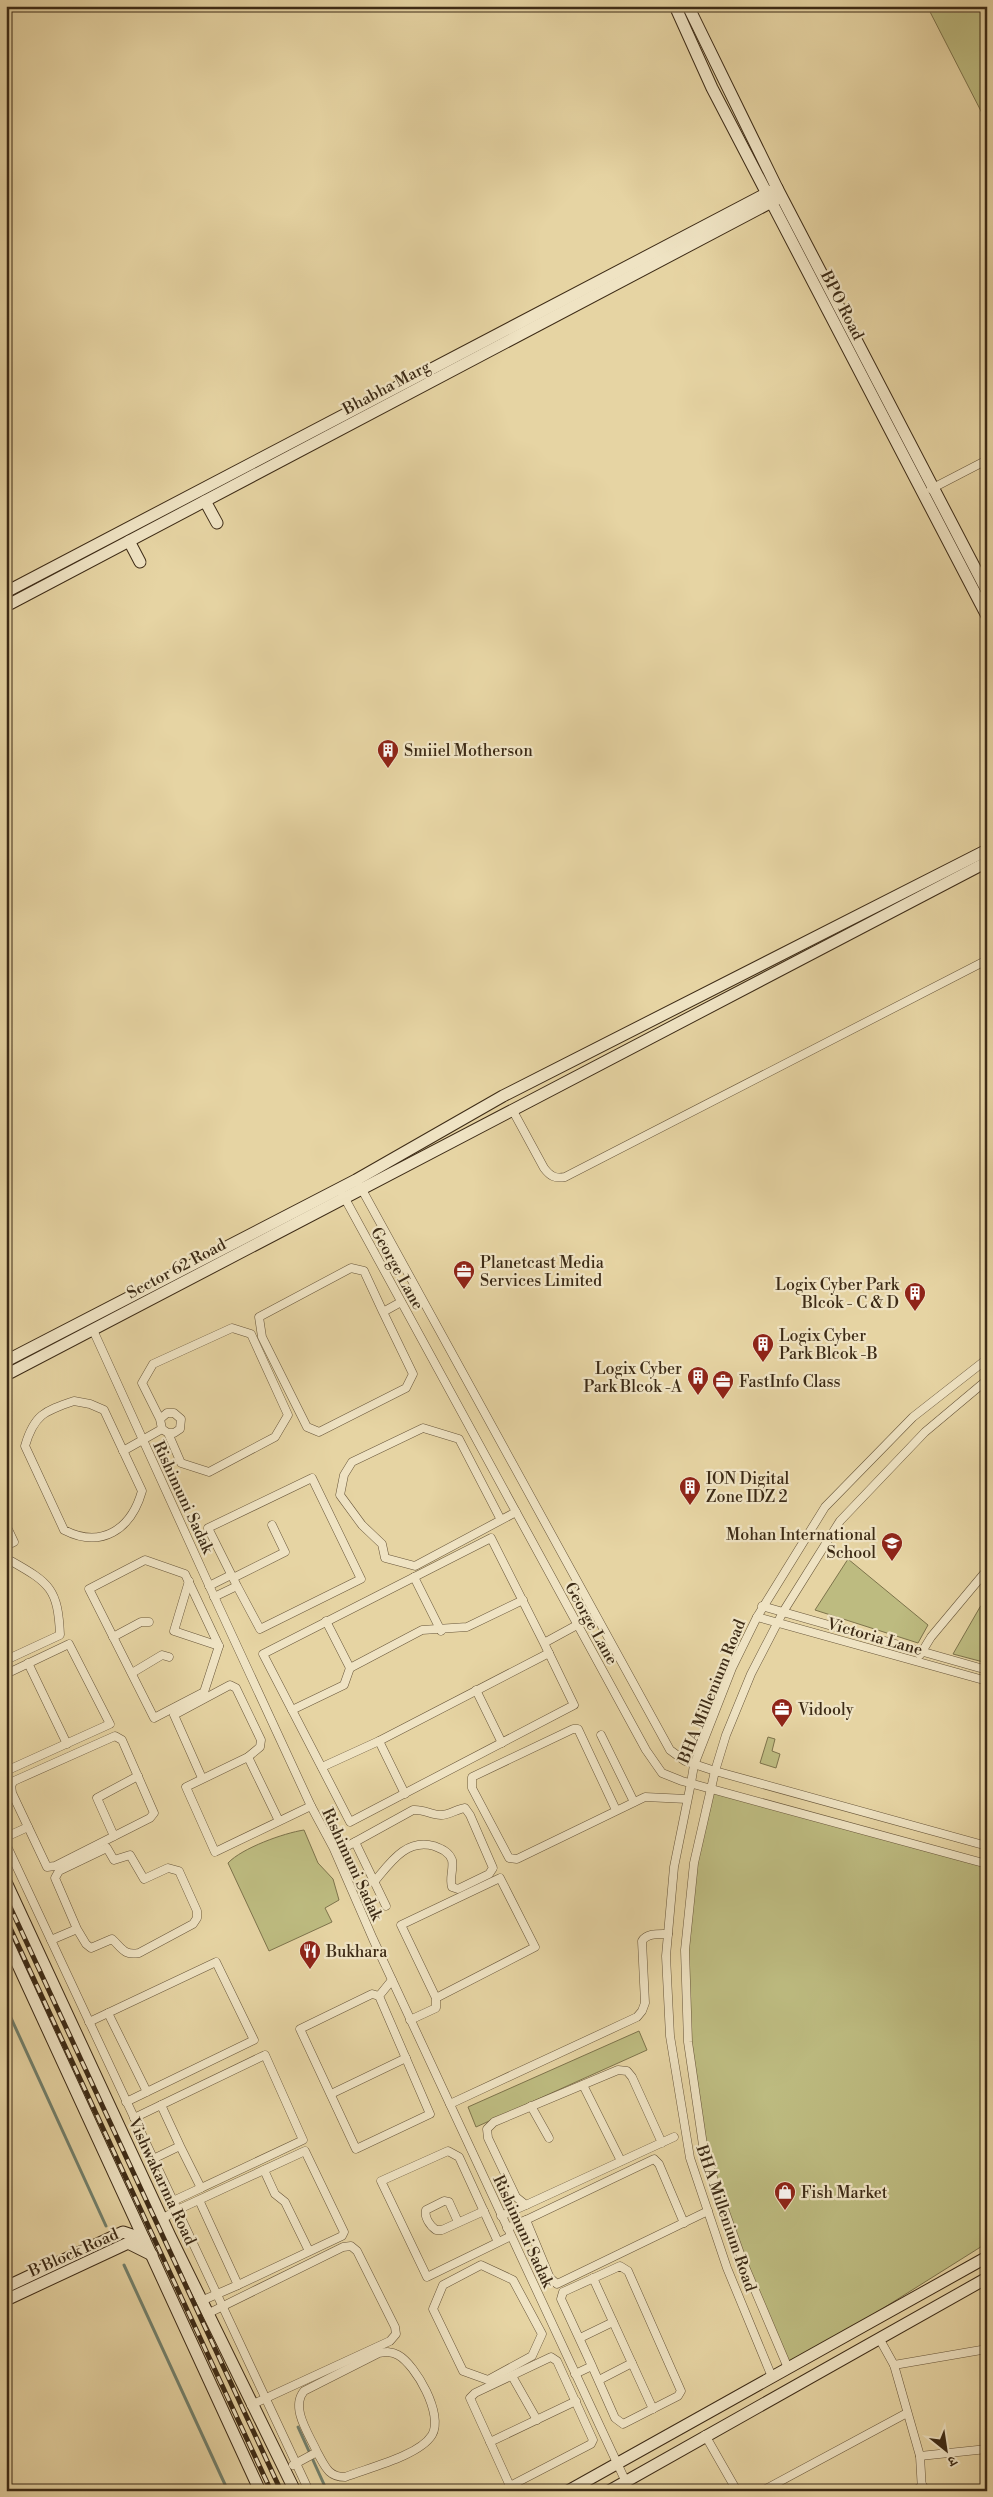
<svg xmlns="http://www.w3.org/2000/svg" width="993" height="2497" viewBox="0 0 993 2497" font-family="'Libre Bodoni','Noto Serif Devanagari',serif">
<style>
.green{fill:#bdbb80;stroke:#7d734b}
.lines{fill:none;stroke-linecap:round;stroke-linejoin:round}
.stream{stroke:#72806c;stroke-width:3}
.street-casing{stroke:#675539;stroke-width:9}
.secondary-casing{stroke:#3d2b16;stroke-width:13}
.street{stroke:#efe3c3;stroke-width:8}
.secondary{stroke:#efe3c3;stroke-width:11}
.rail-casing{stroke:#3d2b16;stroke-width:5}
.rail{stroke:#efe3c3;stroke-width:3;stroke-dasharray:9;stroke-linecap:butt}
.labels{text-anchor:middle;stroke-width:4.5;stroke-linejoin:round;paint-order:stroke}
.street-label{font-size:16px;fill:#3d2b16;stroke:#efe3c3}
.poi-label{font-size:16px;fill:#3d2b16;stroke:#efe3c3;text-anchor:start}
</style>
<rect width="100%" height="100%" fill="#e6d4a3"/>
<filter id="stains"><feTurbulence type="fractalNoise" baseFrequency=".004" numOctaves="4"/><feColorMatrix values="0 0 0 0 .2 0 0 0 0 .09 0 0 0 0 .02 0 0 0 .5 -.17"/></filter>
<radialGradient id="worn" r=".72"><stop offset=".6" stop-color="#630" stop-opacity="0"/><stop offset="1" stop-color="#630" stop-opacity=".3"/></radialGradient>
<g class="green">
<polygon points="927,6 987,6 987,113 983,115"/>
<polygon points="848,1559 928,1625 918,1643 815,1610"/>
<polygon points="987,1599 987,1663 953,1654 980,1607"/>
<polygon points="768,1737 775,1739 772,1751 780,1754 776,1768 760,1763"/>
<polygon points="711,1787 987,1864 987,2243 788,2368 741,2256 702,2139 692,2069 686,1966 692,1876"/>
<path d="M304,1830l14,33 15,16 6,21 -14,8 7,14 -63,29 -41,-88c14,-15 56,-30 76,-33z"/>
<polygon points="639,2031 647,2050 476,2127 468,2107"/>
</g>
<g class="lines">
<g class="stream">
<polyline points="6,2007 106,2226"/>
<polyline points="124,2265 228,2491"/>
<polyline points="298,2427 327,2491"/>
</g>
<g class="street-casing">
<g id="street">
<polyline points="931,489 987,460"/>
<path d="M513,1111l31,57c6,8 11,11 21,9l422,-217"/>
<polyline points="360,1186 670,1750 685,1761 715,1771 987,1846"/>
<polyline points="343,1195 646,1750 662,1773 682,1781 987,1864"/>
<polyline points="383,1312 364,1271 351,1268 259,1317 262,1337 307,1427 319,1432 406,1388 413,1374 383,1312 401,1302"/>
<polyline points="93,1330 218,1605 311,1806 333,1847 373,1939 625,2480"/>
<path d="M74,1401l16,3 14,6 38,81c-11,39 -41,58 -78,39l-39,-84c9,-31 19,-35 49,-45z"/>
<polyline points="160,1419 167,1413 174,1413 181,1419 180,1429 174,1433 168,1433 162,1429 160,1419 142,1383 153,1364 232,1328 251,1334 288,1415 275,1437 209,1472 181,1463 168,1433"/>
<polyline points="123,1451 162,1429"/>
<polyline points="501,1520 459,1439 423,1428 352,1462 344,1475 340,1495 362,1525 382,1544 385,1558 415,1566 516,1512"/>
<polyline points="6,1525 14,1542 6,1546"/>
<polygon points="145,1560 185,1574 219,1646 204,1692 154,1718 89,1589"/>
<path d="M6,1562l5,-1c39,22 47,28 49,74l-54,25"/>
<polyline points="414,1577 441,1631"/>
<polyline points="233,1578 285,1552 272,1525"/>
<polyline points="189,1581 174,1631 219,1646"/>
<polyline points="209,1586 231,1575"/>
<polyline points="214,1597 237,1586 208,1528 312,1478 361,1579 260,1629 237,1586"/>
<polyline points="762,1606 987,1670"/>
<polyline points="757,1617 987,1681"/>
<polyline points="326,1621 350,1668"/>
<polyline points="113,1637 141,1622 149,1622"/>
<polyline points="544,1643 491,1538 263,1654 350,1822 574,1705 544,1643 577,1625"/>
<polyline points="920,1655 931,1637 987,1570"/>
<polyline points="28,1663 67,1744"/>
<polyline points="132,1673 162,1655 169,1657"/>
<polyline points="6,1674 69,1644 110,1724 6,1771"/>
<polyline points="476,1690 502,1743"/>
<polyline points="292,1710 344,1685 350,1668 422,1630 467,1627 523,1600"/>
<polyline points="601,1735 634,1802"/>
<polygon points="115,1736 122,1740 154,1813 150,1818 55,1866 47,1867 12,1793 11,1785 14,1781"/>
<polyline points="379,1741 405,1794"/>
<polyline points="322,1767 379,1741 549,1653"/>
<polyline points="202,1778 174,1715 230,1685 236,1688 261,1740 260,1747 248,1757"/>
<polyline points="616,1810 578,1729 573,1729 472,1777 472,1788 509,1858 517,1859 645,1797 687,1799"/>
<polyline points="279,1821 248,1757 186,1787 215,1852 311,1806"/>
<polyline points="114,1836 97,1798 138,1776"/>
<polyline points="6,1837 28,1827"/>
<path d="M355,1842l58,-32c11,-1 18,5 28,5 8,0 16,-6 24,-7l5,7 23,53 -4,6 -31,15 -6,-2c-3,-9 2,-18 0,-27 -3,-8 -10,-11 -18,-14 -28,-8 -44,17 -60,36"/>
<polyline points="6,1844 309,2491"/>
<polyline points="336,1852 355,1842 386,1906"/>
<path d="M51,1940l26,-11 9,15 5,4 21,-9c10,9 12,17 27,14l54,-29 4,-6v-7l-18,-40 -11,-3 -24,11 -14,-24 -16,5 -7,-12 -48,23 -4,7 22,51"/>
<polyline points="379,1996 372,1994 300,2029 356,2149 430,2114 379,1996 392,1980"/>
<polyline points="410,2020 436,2008 436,1998 535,1947 500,1878 401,1925 436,1998"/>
<polyline points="89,2022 108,2013"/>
<polyline points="583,2085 621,2161"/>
<polyline points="331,2094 406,2058"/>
<polyline points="126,2102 254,2040 216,1962 108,2013 147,2092"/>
<path d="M450,2104l187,-87 5,-6 3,-8 -3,-62c5,-8 16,-7 26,-7"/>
<polyline points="531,2106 549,2138"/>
<polyline points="134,2118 161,2105"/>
<polyline points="662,2143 632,2077 627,2071 618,2070 494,2122 487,2129 488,2138 516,2197 526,2205 674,2137"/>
<polyline points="153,2159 180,2146 201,2188 303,2140 265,2055 161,2105 180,2146"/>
<polyline points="264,2170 275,2194 285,2202 309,2251"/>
<polyline points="173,2201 201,2188"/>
<polyline points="501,2216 526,2205"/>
<polyline points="162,2219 177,2210 305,2151 344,2232 342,2236 238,2285 199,2200"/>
<polyline points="526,2220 654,2159 659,2164 684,2223"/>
<path d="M458,2222l-9,-20 -5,-1 -18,9c-2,7 4,16 10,20h6l42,-19"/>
<polyline points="507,2228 526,2220 550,2278 557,2284 708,2211"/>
<polyline points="498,2242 459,2157 448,2151 381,2181 427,2277 511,2236"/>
<polygon points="481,2265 513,2280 542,2334 532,2356 488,2380 463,2371 433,2309 443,2285"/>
<polyline points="593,2278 653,2409"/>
<polyline points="201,2301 238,2285"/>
<polyline points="207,2314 343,2247 351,2246 357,2251 395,2327 396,2334 390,2341 251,2405"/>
<polyline points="580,2338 613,2322"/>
<polyline points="879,2338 894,2365 987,2349"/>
<polyline points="894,2365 920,2456 922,2491"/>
<polyline points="788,2368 743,2262 704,2152 688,2042 685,1950 694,1863 715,1771 726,1735 751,1674 783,1612 840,1521 925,1432 987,1380"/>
<polyline points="575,2374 592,2366 615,2418 623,2424 678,2396 681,2391 628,2271 620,2266 563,2292 561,2299 592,2366"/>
<polyline points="512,2376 537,2420"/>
<polyline points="772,2377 727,2268 690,2158 670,2036 666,1956 674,1867 691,1783 694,1765 732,1668 757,1617 825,1507 913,1417 987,1359"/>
<polyline points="599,2380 632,2363"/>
<polyline points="705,2435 737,2491"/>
<polyline points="490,2442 576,2401"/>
<polyline points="920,2456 987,2449"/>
<path d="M293,2465l24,-13c8,14 11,25 28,25 23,-9 74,-21 87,-42 12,-20 -16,-70 -34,-80 -7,-4 -12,-3 -19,-2l-75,38c-14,17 5,43 13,61"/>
<polyline points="510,2486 591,2444 593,2440 557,2361 551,2357 475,2393 470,2398 510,2486 512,2491"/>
<polyline points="762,2491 907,2413"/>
<polyline points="913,2491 923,2486"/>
</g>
</g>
<g class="secondary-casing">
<g id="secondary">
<polyline points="675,6 712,88 987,616"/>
<polyline points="688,6 777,188 987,591"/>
<polyline points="205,501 217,523"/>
<polyline points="129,541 140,562"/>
<polyline points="6,592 777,188"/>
<polyline points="6,606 781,197"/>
<polyline points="6,1361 356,1180 503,1096 987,850"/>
<polyline points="6,1375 987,862"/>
<polyline points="6,1882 170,2236 295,2491"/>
<polyline points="6,1939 260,2491"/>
<polyline points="6,2287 123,2232 144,2239"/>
<polyline points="6,2300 128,2243 152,2255"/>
<polyline points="568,2491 987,2257"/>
<polyline points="609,2491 987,2278"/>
</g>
</g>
<use href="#street" class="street"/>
<use href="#secondary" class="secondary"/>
<g class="rail-casing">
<g id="rail">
<polyline points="6,1898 281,2491"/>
<polyline points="6,1919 271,2491"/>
</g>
</g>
<use href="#rail" class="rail"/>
</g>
<defs>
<g id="building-pin" transform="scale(1.125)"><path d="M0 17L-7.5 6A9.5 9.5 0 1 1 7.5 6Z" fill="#8f2418" stroke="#efe3c3"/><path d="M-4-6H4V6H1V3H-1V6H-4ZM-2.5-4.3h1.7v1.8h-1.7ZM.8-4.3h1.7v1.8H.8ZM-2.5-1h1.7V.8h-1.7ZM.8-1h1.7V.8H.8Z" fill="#fff"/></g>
<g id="office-pin" transform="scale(1.125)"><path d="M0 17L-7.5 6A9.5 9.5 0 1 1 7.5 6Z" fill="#8f2418" stroke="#efe3c3"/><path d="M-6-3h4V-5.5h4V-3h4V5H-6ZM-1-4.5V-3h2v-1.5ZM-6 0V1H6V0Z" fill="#fff"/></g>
<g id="school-pin" transform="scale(1.125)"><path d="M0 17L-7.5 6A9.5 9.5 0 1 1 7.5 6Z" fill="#8f2418" stroke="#efe3c3"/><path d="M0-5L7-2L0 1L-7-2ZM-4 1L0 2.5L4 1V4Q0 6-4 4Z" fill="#fff"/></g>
<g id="restaurant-pin" transform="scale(1.125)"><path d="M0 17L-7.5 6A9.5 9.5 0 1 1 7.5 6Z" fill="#8f2418" stroke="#efe3c3"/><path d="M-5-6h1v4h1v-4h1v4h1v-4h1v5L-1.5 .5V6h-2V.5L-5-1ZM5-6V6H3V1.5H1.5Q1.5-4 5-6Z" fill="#fff"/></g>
<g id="shop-pin" transform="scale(1.125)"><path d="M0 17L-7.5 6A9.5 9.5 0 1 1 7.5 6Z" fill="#8f2418" stroke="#efe3c3"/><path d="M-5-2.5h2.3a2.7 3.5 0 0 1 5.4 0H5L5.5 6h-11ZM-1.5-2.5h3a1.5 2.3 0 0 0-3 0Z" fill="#fff"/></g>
</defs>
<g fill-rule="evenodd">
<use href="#building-pin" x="388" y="750"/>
<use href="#office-pin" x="464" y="1271"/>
<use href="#building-pin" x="915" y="1293"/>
<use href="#building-pin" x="763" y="1344"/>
<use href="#building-pin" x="698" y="1377"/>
<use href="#office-pin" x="723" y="1381"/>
<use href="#building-pin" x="690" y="1487"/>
<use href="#school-pin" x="892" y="1543"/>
<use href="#office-pin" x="782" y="1709"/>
<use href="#restaurant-pin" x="310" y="1951"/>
<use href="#shop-pin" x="785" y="2192"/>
</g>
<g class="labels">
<g class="street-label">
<text transform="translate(843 305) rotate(63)" y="6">BPO Road</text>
<text transform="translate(386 387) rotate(-28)" y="6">Bhabha Marg</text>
<text transform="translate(176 1268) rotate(-28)" y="6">Sector 62 Road</text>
<text transform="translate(398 1268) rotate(61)" y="6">George Lane</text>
<text transform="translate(184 1497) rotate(65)" y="6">Rishimuni Sadak</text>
<text transform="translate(592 1623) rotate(61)" y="6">George Lane</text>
<text transform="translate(875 1636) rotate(16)" y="6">Victoria Lane</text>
<text transform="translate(711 1691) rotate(-68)" y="6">BHA Millenium Road</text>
<text transform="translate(353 1864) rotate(65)" y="6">Rishimuni Sadak</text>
<text transform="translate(163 2181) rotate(65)" y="6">Vishwakarma Road</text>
<text transform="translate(727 2218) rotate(71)" y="6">BHA Millenium Road</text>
<text transform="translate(524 2231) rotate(65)" y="6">Rishimuni Sadak</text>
<text transform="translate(73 2252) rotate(-24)" y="6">B Block Road</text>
</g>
<g class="poi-label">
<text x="404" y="756">Smiiel Motherson</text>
<text x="480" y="1268">Planetcast Media<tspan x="480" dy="18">Services Limited</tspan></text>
<text x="899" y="1290" text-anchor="end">Logix Cyber Park<tspan x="899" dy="18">Blcok - C &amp; D</tspan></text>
<text x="779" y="1341">Logix Cyber<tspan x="779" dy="18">Park Blcok -B</tspan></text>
<text x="682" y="1374" text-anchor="end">Logix Cyber<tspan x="682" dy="18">Park Blcok -A</tspan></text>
<text x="739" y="1387">FastInfo Class</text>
<text x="706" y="1484">ION Digital<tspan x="706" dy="18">Zone IDZ 2</tspan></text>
<text x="876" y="1540" text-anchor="end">Mohan International<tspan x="876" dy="18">School</tspan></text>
<text x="798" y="1715">Vidooly</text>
<text x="326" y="1957">Bukhara</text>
<text x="801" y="2198">Fish Market</text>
</g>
</g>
<rect width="993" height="2497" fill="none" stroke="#e6d4a3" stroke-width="25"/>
<rect x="8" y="8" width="978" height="2482" fill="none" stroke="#3d2b16" stroke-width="2.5"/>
<rect x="12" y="12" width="968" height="2472" fill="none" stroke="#3d2b16"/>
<g transform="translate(946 2450) rotate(150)" stroke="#efe3c3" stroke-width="4" paint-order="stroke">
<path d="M0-4L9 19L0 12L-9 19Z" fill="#3d2b16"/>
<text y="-8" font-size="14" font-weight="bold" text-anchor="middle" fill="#3d2b16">उ</text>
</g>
<rect width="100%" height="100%" filter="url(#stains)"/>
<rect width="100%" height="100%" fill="url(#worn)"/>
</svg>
